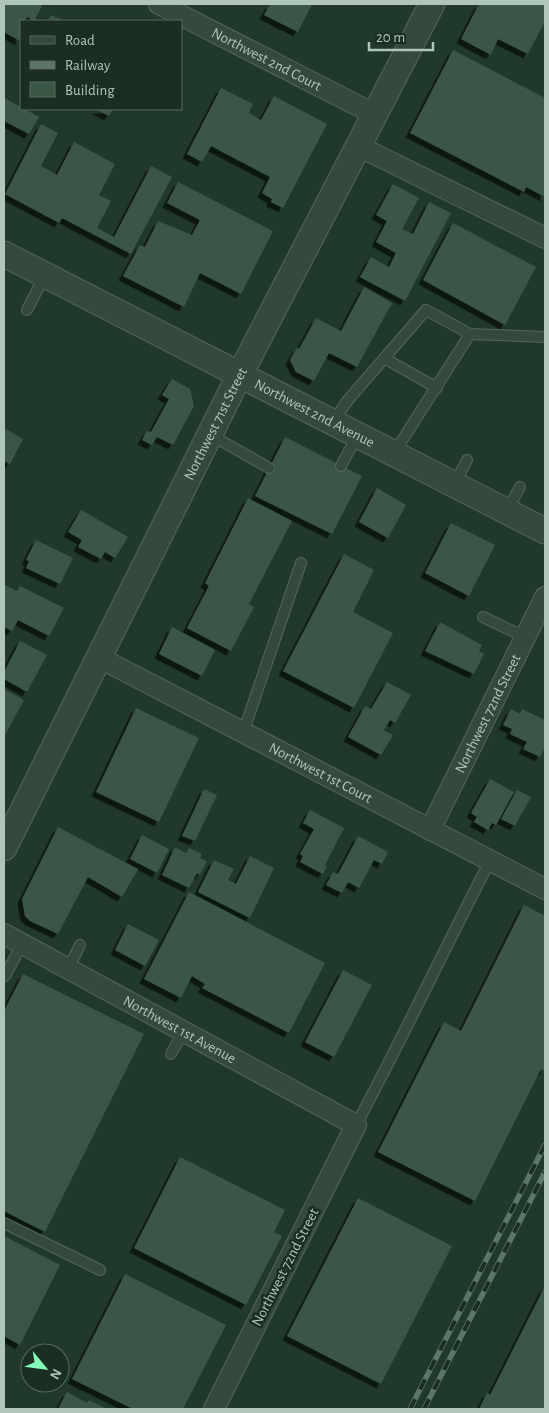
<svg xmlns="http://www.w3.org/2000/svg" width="549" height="1413" viewBox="0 0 549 1413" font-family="'Alegreya Sans',sans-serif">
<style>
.building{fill:#3a5746;filter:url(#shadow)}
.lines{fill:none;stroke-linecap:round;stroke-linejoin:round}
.service-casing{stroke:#53675c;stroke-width:12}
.minor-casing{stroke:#53675c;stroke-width:22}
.tertiary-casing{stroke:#53675c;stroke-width:27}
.service{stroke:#354a3e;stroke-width:10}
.minor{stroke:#354a3e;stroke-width:20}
.tertiary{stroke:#354a3e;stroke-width:25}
.rail-casing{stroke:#5c7667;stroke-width:5.5}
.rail{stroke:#1a2e23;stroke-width:4;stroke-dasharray:11;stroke-linecap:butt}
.labels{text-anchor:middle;stroke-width:5;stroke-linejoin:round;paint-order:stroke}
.street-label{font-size:15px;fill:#b0c6ba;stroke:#1a2e23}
</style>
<defs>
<filter id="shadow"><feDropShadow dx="-4.5" dy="4.5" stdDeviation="0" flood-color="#0009"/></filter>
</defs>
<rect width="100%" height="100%" fill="#21392b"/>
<g class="building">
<polygon points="4,4 43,4 34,21 27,17 25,21 21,21 20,41 4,32"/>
<polygon points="270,4 312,4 298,32 264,15"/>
<polygon points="479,4 545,4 545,21 528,54 498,39 491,55 461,39"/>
<polygon points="51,15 64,21 48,21"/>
<polygon points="453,50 545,98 545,197 526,187 524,192 410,133"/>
<polygon points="221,88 253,104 249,113 261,120 274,96 327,124 283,208 271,202 272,199 262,193 270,177 211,146 202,162 187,154"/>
<polygon points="4,98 39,117 29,134 4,121"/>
<polygon points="95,109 113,109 109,116"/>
<polygon points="41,124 58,133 41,166 57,175 74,142 115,164 99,195 111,201 97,228 114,237 151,166 172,177 131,254 62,218 59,223 5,194"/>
<polygon points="178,182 273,231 241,294 200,273 184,307 123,276 140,245 145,247 158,221 192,235 200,220 167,203"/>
<polygon points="393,184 419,198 402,229 413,234 429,202 451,213 405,301 360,277 371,257 389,267 396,253 376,242 387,221 376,215"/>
<polygon points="453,223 536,267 505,325 423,280"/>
<polygon points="364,287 392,303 357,367 329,353 314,381 296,372 290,360 297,348 299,349 316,318 341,331"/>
<polygon points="172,379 190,389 194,406 173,445 157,437 152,445 142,440 147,431 151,432 169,399 162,395"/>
<polygon points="4,428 23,439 10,464 4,461"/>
<polygon points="285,437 362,476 332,534 255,496"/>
<polygon points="377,488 406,505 388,538 359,522"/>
<polygon points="248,498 292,521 249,604 254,607 231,651 187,628 209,586 205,583"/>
<polygon points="81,510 128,537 115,558 105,552 101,559 78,547 82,540 68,532"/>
<polygon points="451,523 495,545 469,596 425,573"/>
<polygon points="36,540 73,558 60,584 26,568 29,561 26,560"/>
<polygon points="344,554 374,570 353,612 393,633 354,708 283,671"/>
<polygon points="5,585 17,591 20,586 64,608 49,636 18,620 12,631 4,627"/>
<polygon points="440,622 482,645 479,651 484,654 474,674 425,651"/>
<polygon points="172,627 215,650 202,676 159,654"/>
<polygon points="20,641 47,655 27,692 4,679 4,672"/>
<polygon points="387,682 411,695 395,723 390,720 384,730 393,735 381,755 348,737 365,706 371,709"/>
<polygon points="4,689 24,700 4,737"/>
<polygon points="136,708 199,738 159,822 96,792"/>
<polygon points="511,709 520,714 522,709 545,720 545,747 540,757 523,749 527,742 510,734 512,729 503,725"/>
<polygon points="490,779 514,792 496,825 492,823 488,830 474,822 477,817 471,813"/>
<polygon points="204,789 217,795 195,841 182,836"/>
<polygon points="517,790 531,797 515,826 501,819"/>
<polygon points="310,810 344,828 325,865 327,866 323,874 300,862 303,856 300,854 314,829 303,823"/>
<polygon points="58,827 138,869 122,897 88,877 58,934 30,921 25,916 22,899"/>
<polygon points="142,835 169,849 157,873 130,859"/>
<polygon points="358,836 388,852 382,864 374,860 359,888 348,882 342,893 326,885 333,872 338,874"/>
<polygon points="175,847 186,853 189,848 202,854 200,858 207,861 200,875 197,873 189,888 162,875"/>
<polygon points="250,856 274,868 250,918 198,892 214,860 234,869 228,880 236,884"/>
<polygon points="189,892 325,963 289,1033 202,988 205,984 192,976 181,998 144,979"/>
<polygon points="524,905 545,916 545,1071 541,1069 475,1201 378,1152 444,1022 461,1031"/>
<polygon points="128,924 159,940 145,966 115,950"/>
<polygon points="343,970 372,985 334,1057 305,1042"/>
<polygon points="23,974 144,1034 45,1232 4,1211 4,1011"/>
<polygon points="180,1157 285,1210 274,1232 282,1236 246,1305 134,1248"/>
<polygon points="358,1198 452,1246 381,1384 287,1336"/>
<polygon points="4,1236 60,1265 20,1345 4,1336"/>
<polygon points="125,1274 226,1325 183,1409 133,1409 72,1379"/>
<polygon points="545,1286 545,1409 479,1409 487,1393 490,1395"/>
<polygon points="67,1392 87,1403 89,1400 107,1409 58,1409"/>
</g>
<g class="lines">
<g class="service-casing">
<g id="service">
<polyline points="27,310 45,275"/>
<polyline points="470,334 545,337"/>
<polyline points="384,358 437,388"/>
<polyline points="333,422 348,400 426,310 470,334 394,453"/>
<polyline points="211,435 269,468"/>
<polyline points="341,466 357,436"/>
<polyline points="454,485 467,460"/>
<polyline points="507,511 520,487"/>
<polyline points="483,617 525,637"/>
<polyline points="243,733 301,563"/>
<polyline points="68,969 80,945"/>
<polyline points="5,976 22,944"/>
<polyline points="171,1054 183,1032"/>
<path d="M356,1125c47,-87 88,-176 134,-264"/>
<polyline points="4,1223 100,1270"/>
</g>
</g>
<g class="minor-casing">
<g id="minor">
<path id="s1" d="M159,4l215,110"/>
<polyline points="358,146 545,238"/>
<path id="s2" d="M98,657l447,232"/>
<path id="s3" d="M430,830l115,-233"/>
<path id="s4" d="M4,934l352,191 -142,284"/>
</g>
</g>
<g class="tertiary-casing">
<g id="tertiary">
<path id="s5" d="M4,254l541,277"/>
<path id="s6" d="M4,848l235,-472 193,-372"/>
</g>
</g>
<use href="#service" class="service"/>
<use href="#minor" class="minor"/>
<use href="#tertiary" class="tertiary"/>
<g class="rail-casing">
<g id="rail">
<polyline points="410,1409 545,1145"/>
<polyline points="424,1409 545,1172"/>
</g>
</g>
<use href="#rail" class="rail"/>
</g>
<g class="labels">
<g class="street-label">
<text dy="5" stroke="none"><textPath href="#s1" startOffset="121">Northwest 2nd Court</textPath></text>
<text dy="5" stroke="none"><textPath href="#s5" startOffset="349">Northwest 2nd Avenue</textPath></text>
<text dy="5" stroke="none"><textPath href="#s6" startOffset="474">Northwest 71st Street</textPath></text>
<text dy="5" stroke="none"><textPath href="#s3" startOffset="130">Northwest 72nd Street</textPath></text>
<text dy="5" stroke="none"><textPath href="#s2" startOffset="251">Northwest 1st Court</textPath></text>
<text dy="5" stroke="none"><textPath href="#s4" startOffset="200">Northwest 1st Avenue</textPath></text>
<text transform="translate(285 1267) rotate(-63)" y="5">Northwest 72nd Street</text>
</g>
</g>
<rect width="549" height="1413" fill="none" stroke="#b0c6ba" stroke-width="10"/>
<rect x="20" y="20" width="162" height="90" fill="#1a2e23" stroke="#566b5f"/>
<rect x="30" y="36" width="25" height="8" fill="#354a3e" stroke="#566b5f"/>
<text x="65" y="45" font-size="15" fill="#b0c6ba">Road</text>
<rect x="30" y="61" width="25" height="8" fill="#5c7667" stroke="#566b5f"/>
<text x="65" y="70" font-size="15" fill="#b0c6ba">Railway</text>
<rect x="30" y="82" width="25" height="15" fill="#3a5746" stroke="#566b5f"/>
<text x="65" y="95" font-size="15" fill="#b0c6ba">Building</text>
<g transform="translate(45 1368) rotate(119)"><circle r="24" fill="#1a2e23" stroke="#566b5f"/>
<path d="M0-4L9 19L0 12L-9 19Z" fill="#83f8b8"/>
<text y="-8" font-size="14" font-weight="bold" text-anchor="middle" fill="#b0c6ba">N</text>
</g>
<path d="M369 42v8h64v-8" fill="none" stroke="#b0c6ba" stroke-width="2.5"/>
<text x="376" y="42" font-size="15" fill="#b0c6ba" stroke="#1a2e23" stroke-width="4" paint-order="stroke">20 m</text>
</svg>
